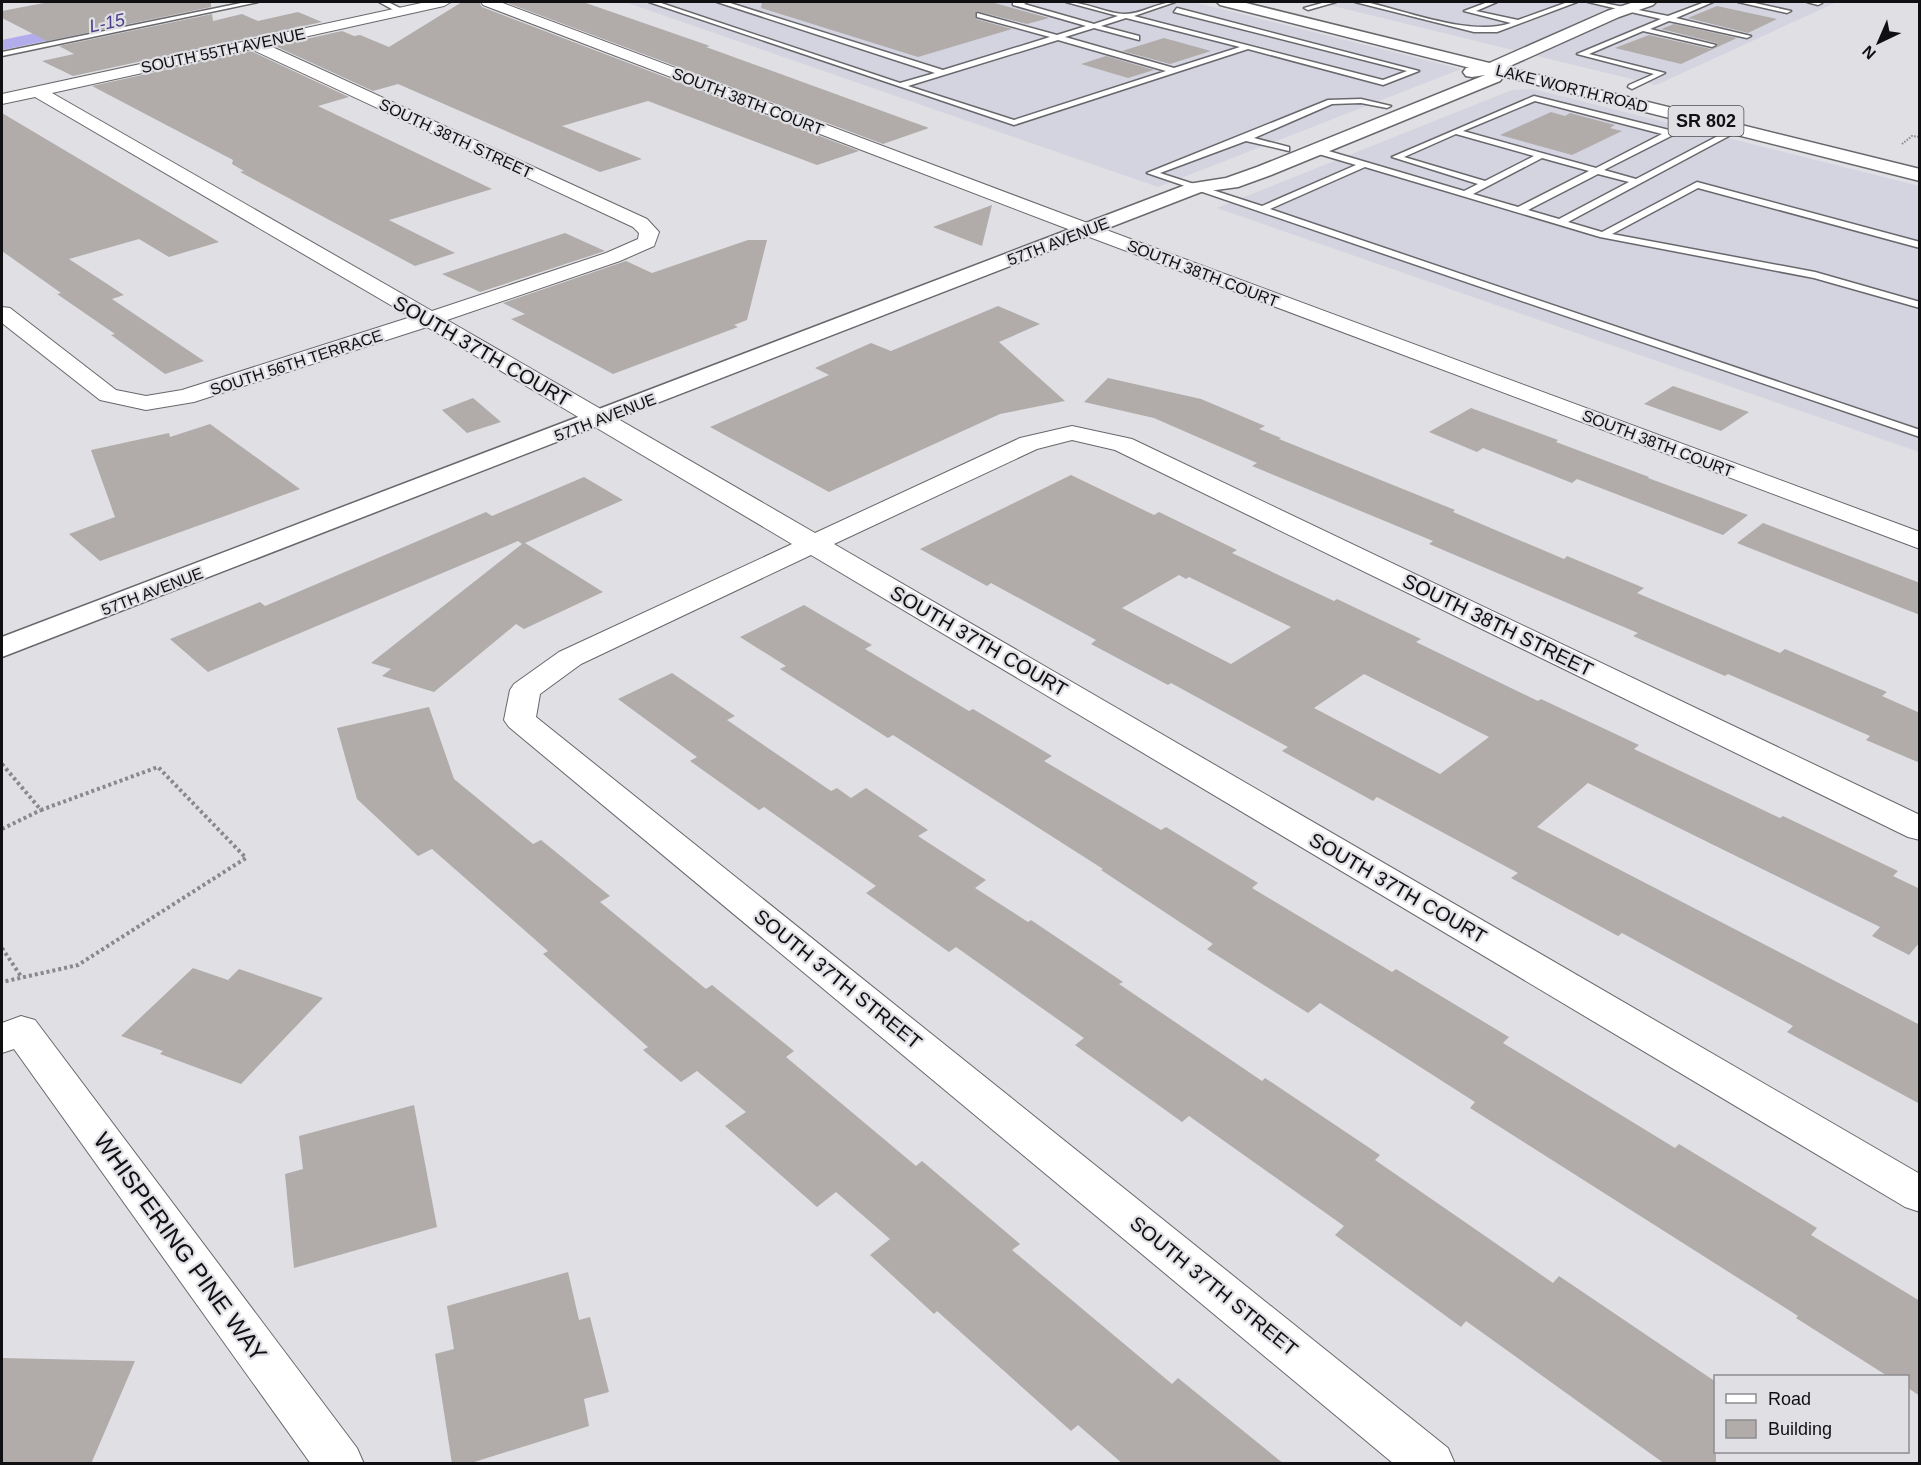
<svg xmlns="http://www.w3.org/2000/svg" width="1921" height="1465" viewBox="0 0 1921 1465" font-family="Helvetica,sans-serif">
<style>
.built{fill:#d4d3e0}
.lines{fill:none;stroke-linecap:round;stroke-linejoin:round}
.canal{fill:#b2aced;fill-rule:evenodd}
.building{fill:#b1acaa;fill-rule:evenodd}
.lane-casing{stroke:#68686c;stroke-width:3}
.street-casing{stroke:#68686c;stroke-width:2}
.secondary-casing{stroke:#68686c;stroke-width:3}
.primary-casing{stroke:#68686c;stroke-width:3}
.path-far1{stroke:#89898c;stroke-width:2;stroke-dasharray:1.5 1.5;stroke-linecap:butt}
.path{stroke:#89898c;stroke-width:4;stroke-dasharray:3 3;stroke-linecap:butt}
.lane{fill:#fff;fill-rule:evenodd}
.street{fill:#fff;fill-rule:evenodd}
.secondary{fill:#fff;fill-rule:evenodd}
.primary{fill:#fff;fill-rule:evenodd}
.labels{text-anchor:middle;stroke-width:4.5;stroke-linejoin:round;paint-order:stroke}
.far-street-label{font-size:16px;fill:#101012;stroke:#dfdfe4}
.far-water-label{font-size:18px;font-style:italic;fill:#493b87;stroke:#dfdfe4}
.shield{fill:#dfdfe4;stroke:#4e4e51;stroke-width:1.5}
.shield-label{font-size:18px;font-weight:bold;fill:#101012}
.street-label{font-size:20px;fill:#101012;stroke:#dfdfe4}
.near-street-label{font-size:24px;fill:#101012;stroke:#dfdfe4}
</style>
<rect width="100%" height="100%" fill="#dfdfe4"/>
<g class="built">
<polygon points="625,2 1193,2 1461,69 1158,187"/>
<polygon points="1317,2 1837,2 1656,85"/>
<polygon points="1533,89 1919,186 1919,452 1217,208 1512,90"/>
</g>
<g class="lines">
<polygon class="canal" points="88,22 94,23 97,27 94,31 2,50 2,40"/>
</g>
<g class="building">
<polygon points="49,2 211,2 211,7 47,41 2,18 2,11"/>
<polygon points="462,2 479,2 482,7 859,151 817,165 648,101 562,126 642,159 600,172 398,84 373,91 275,46 342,31 354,36 360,35 389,47"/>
<polygon points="505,2 583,2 710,46 706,47 929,128 883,144"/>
<polygon points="762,2 991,2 1049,18 1027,24 976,11 976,19 1012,29 918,57 761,8"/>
<polygon points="1717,6 1777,19 1748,33 1688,18"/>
<polygon points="298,12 322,22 73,76 42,61 74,54 59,46 212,14 213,21 242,14 258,21"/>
<polygon points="1674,24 1737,38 1681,64 1615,48 1649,35 1711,49 1718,46 1717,43 1661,29"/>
<polygon points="1164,38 1211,51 1170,64 1122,51"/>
<polygon points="251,51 349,97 318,106 492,189 389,220 455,253 415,266 240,172 244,171 232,164 233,160 92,86"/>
<polygon points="1106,56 1154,70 1128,78 1081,64"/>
<polygon points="1551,112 1565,116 1570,113 1615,125 1610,128 1622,131 1572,155 1500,135"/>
<polygon points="2,113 219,242 169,257 139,239 69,259 124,295 112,299 204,361 165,374 111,335 115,334 57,294 61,293 2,251"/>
<polygon points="992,205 982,246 933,227"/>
<polygon points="565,233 605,251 480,292 442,274"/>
<polygon points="748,240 767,240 747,320 734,325 738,327 613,374 511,319 525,314 503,303 626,261 652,273"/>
<polygon points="998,306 1040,324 999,342 1065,401 1000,414 829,492 710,427 829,375 815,368 871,343 891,351"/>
<polygon points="1108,378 1201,399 1265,426 1259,429 1281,438 1279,439 1455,510 1453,512 1564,559 1567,556 1644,588 1637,593 1780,653 1785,649 1887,692 1882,696 1920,713 1920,763 1866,740 1870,736 1728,674 1725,676 1633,636 1638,633 1429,544 1433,541 1252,466 1257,463 1154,418 1084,402"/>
<polygon points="1673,386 1749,412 1721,431 1644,404"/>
<polygon points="473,398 501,422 467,433 442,410"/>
<polygon points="1471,408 1558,440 1556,442 1649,477 1648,478 1748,515 1723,535 1577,479 1572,483 1483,448 1477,452 1429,432"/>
<polygon points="210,424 300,489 100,561 69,534 115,517 91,450 169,433 170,437"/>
<path d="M1071,475l83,40 5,-3 78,38 -5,3 102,48 3,-2 84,40 -5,3 122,59 3,-2 98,46 -5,4 146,69 3,-2 115,55 -5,5 27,13v53l-11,13 -37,-19 8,-9 -292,-144 -51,44 383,198v79l-133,-72 6,-6 -171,-93 -4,3 -107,-58 7,-5 -141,-76 -4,4 -91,-50 6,-4 -117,-64 -3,2 -77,-41 5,-4 -105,-57 -4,3 -67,-37zM1179,575l7,4 3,-2 102,50 -60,37 -109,-56zM1364,674l125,63 -49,37 -126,-66z"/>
<polygon points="584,477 623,500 525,543 603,592 524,629 516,624 434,692 382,676 391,669 371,663 522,544 518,541 208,672 170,639 260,602 265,606 486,512 492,516"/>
<polygon points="1763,523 1920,583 1920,615 1737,543"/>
<polygon points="804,605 872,645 865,649 969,711 973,709 1052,756 1044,761 1161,830 1166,827 1258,883 1252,888 1392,972 1396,969 1509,1037 1503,1043 1675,1148 1679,1144 1817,1228 1811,1235 1920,1301 1920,1396 1908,1388 1908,1377 1889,1377 1796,1318 1798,1316 1470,1108 1475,1102 1320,1003 1308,1013 1207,949 1213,944 1101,870 1103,869 893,735 888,738 780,669 786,666 740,637"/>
<polygon points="672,673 735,716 727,720 831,791 837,788 851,798 866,788 928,830 918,836 986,880 975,888 1028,922 1031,920 1123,982 1119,984 1262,1081 1265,1078 1380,1155 1375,1160 1553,1283 1559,1276 1716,1382 1716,1464 1665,1464 1466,1321 1461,1327 1335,1235 1344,1226 1189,1116 1182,1122 1075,1045 1084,1038 956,947 949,952 866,893 876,886 764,807 759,810 690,761 697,757 618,699"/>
<polygon points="429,707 454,779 533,844 541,840 610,896 600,902 706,989 712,985 794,1051 786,1057 916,1166 922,1161 1020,1244 1012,1250 1172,1384 1178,1378 1284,1464 1123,1464 1078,1425 1071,1431 937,1311 934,1314 870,1255 890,1239 836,1192 817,1207 725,1126 746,1112 697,1071 681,1082 643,1050 648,1047 543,954 548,951 432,849 418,856 357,799 337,728"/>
<polygon points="193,968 228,980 239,969 323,998 241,1084 160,1054 163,1051 121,1036"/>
<polygon points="414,1105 437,1227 294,1268 285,1174 303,1169 299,1136"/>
<polygon points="568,1272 579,1320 590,1317 609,1392 584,1399 589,1426 468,1464 452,1464 435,1354 454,1349 447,1306"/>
<polygon points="2,1358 135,1361 91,1464 2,1464"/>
</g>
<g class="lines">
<g class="lane-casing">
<g id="lane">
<polygon points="246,2 258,2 2,56 2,52"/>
<polygon points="379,2 388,2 406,11 399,13"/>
<path d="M649,2h9l242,81 35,-10 -218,-71h10l216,68 107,-33 -73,-20v-4l80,22 29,-9 -73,-21v-2l14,-1 -3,2 70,20 24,-8 -52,-14c20,0 42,12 59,12 17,0 33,-12 50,-12l-41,14 249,64 24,-9 -233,-59 3,-4 242,63 -36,14 -135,-36 -234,76zM1126,18l114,29 -66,21 -109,-31 29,-9 45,12v-4l-38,-10zM1058,40l108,31 -152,49 -106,-34z"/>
<polygon points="1326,2 1336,2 1308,10 1304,8"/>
<path d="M1355,2h11c40,9 106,35 145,21l-47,-12 24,-9h9l-21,9 42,9 50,-18h9l-80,30h-23z"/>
<polygon points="1588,2 1599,2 1668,16 1705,2 1713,2 1676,18 1751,36 1747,38 1669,21 1650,29 1716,45 1712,47 1643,31 1589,54 1665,73 1632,89 1628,87 1629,85 1654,74 1577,54 1661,19"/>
<polygon points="1738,2 1750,2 1791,11 1787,13"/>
<polygon points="1807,2 1820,2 1822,3 1818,5"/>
<path d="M1534,96l139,35v4l-69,35 32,9 99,-52 7,2 -174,93 34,10 95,-50 223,60v6l-222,-60 -86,46 203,38 105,30v6l-106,-30 -214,-41 -235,-70 -95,42 650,221v7l-773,-264 181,-73 33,-1 30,7 -4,2 -26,-5 -29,1 -78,34 35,9v4l-43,-10 -86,32 102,33 94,-41 -44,-13v-4l3,-1 149,44 14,-7 -86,-27zM1535,101l127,33 -66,34 -133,-37zM1456,134l78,22 -49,25 -81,-24zM1542,158l47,13 -71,36 -45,-13zM1598,174l31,8 -70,37 -31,-9z"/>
</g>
</g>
<g class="street-casing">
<g id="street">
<path d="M426,2h25l-7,4 -176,39 379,174 12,13 -5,14 -34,15 -173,59 368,213 205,-95 52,-12 60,13 788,376v25l-12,-3 -793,-387 -43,-10 -35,9 -203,95 1086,630v38l-15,-5 -1094,-652 -230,109 -41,30 -4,23 912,731 7,16h-61l-885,-737 -5,-7 6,-30 4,-6 45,-32 233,-108 -365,-217 -233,75 -48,8 -46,-10 -98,-77v-16l8,1 106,82 30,6 36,-6 229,-73 -376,-220 -33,7v-10zM251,49l382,178 6,6 -1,6 -32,14 -174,58 -380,-218z"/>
<polygon points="481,2 500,2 1074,218 1920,532 1920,549 1060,226 483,5"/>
<polygon points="21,1016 35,1020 357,1448 364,1464 311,1464 14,1049 2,1053 2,1023"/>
</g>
</g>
<g class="secondary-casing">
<polygon id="secondary" points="1634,2 1656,2 1653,5 1619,17 1501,70 1503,77 1500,81 1271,175 1238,187 1201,192 2,657 2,637 1188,184 1226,178 1257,167 1485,75 1472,77 1466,76 1463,72 1466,68 1487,64 1607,11"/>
</g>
<g class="primary-casing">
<polygon id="primary" points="1217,2 1242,2 1920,169 1920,181 1220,5"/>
</g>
<polyline class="path-far1" points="1902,144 1912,136 1920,137"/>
<g class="path">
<polyline points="2,764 41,810 158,767 246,858 78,965 2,982"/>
<polyline points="2,829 41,810"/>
<polyline points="2,948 22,978"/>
</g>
<use href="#lane" class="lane"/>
<use href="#street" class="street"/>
<use href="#secondary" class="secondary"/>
<use href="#primary" class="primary"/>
</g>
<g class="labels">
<g class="far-street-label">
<text transform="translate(223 50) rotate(-12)" y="6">SOUTH 55TH AVENUE</text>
<text transform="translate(1572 88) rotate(14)" y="6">LAKE WORTH ROAD</text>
<text transform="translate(748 101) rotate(21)" y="6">SOUTH 38TH COURT</text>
<text transform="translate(456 138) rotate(25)" y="6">SOUTH 38TH STREET</text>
<text transform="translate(1058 241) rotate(-21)" y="6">57TH AVENUE</text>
<text transform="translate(1203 273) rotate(21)" y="6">SOUTH 38TH COURT</text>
<text transform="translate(296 362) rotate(-18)" y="6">SOUTH 56TH TERRACE</text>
<text transform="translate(605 417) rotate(-21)" y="6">57TH AVENUE</text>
<text transform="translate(1658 443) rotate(21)" y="6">SOUTH 38TH COURT</text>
<text transform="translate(152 591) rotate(-21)" y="6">57TH AVENUE</text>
</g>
<g class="far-water-label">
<text transform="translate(107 23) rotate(-12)" y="6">L-15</text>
</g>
<rect class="shield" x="1668.5" y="106" width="75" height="30" rx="4.5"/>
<g class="shield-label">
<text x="1706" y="127">SR 802</text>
</g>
<g class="street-label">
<text transform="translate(482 351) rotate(30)" y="7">SOUTH 37TH COURT</text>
<text transform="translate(1498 625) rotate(26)" y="7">SOUTH 38TH STREET</text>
<text transform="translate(979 641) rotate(30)" y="7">SOUTH 37TH COURT</text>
<text transform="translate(1398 888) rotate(30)" y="7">SOUTH 37TH COURT</text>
<text transform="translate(838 979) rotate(39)" y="7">SOUTH 37TH STREET</text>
<text transform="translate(1214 1286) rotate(39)" y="7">SOUTH 37TH STREET</text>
</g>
<g class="near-street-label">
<text transform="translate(180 1247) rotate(54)" y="8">WHISPERING PINE WAY</text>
</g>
</g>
<rect width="1921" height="1465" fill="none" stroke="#101012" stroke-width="6"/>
<rect x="1714" y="1375" width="195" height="78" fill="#dfdfe4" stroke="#8c8c90" stroke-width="1.5"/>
<rect x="1726" y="1394" width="30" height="9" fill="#ffffff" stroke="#8c8c90" stroke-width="1.5"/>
<text x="1768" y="1405" font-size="18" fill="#101012">Road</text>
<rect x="1726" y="1420" width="30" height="18" fill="#b1acaa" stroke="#8c8c90" stroke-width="1.5"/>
<text x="1768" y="1435" font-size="18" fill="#101012">Building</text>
<g transform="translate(1879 42) rotate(224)" stroke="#dfdfe4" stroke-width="4.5" paint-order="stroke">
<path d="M0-4.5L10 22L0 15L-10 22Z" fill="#101012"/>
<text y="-9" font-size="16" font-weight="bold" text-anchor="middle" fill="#101012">N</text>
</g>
</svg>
